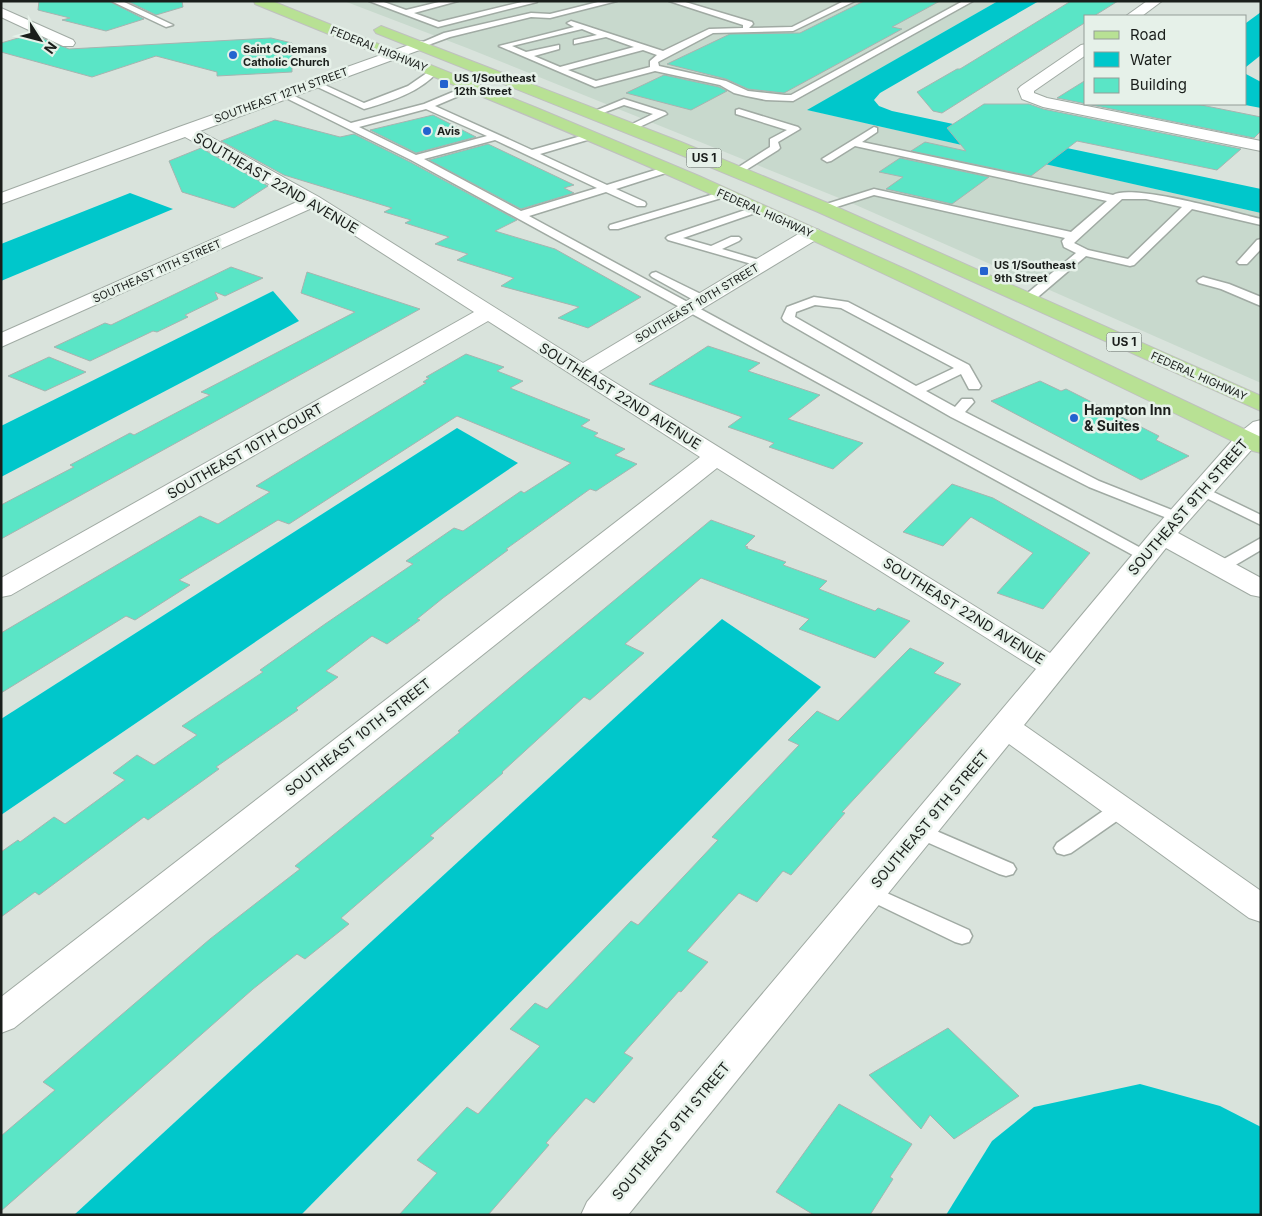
<svg xmlns="http://www.w3.org/2000/svg" width="1262" height="1216" viewBox="0 0 1262 1216" font-family="Inter,sans-serif">
<style>
.built{fill:#c8d9cd}
.water{fill:#00c7cb}
.building{fill:#5ae5c6;stroke:#a7b4b0}
.lines{fill:none;stroke-linecap:round;stroke-linejoin:round}
.lane-casing{stroke:#a0aaa3;stroke-width:3}
.street-casing{stroke:#a0aaa3;stroke-width:2}
.primary-casing{stroke:#bfc0bf;stroke-width:2}
.lane{fill:#fff;fill-rule:evenodd}
.street{fill:#fff;fill-rule:evenodd}
.primary{fill:#b8e194;fill-rule:evenodd}
.poi-dot{fill:#2463cf;stroke:#e6f1e9;stroke-width:2}
.labels{text-anchor:middle;stroke-width:5;stroke-linejoin:round;paint-order:stroke}
.far-poi-label{font-size:11px;font-weight:bold;fill:#1a1e1b;stroke:#e6f1e9;text-anchor:start}
.far-street-label{font-size:11px;fill:#1a1e1b;stroke:#e6f1e9}
.shield{fill:#e6f1e9;stroke:#575d59;stroke-width:1}
.shield-label{font-size:12px;font-weight:bold;fill:#1a1e1b}
.street-label{font-size:14px;fill:#1a1e1b;stroke:#e6f1e9}
.poi-label{font-size:14px;font-weight:bold;fill:#1a1e1b;stroke:#e6f1e9;text-anchor:start}
</style>
<rect width="100%" height="100%" fill="#d9e3dc"/>
<polygon class="built" points="344,1 998,1 808,110 1261,213 1261,383 849,202 467,48"/>
<g class="water">
<polygon points="998,1 1039,1 880,93 874,100 879,106 892,111 1261,189 1261,213 807,110"/>
<polygon points="1261,12 1261,55 1246,67 1246,23"/>
<polygon points="1246,74 1261,82 1261,108 1240,104 1246,104"/>
<polygon points="130,193 173,209 1,281 1,244"/>
<polygon points="273,291 299,321 1,477 1,426"/>
<polygon points="457,428 518,463 1,815 1,719"/>
<polygon points="722,619 821,687 301,1215 74,1215"/>
<polygon points="1140,1084 1220,1106 1261,1127 1261,1215 946,1215 992,1141 1034,1107"/>
</g>
<g class="building">
<polygon points="39,1 109,1 144,19 106,31 62,20 70,18 38,10"/>
<polygon points="127,1 182,1 183,7 156,15"/>
<polygon points="864,1 940,1 892,27 902,29 784,93 748,89 726,79 667,64 730,34 800,33"/>
<polygon points="1071,1 1118,1 1094,16 1086,16 1086,22 942,113 933,111 917,92 957,69 960,69"/>
<polygon points="32,34 69,49 271,38 292,43 292,72 217,76 217,72 156,56 92,77 1,52 1,43"/>
<polygon points="664,75 719,87 727,91 691,110 626,93"/>
<polygon points="1086,80 1086,104 1196,104 1261,117 1261,131 1254,138 1057,98"/>
<polygon points="984,104 1029,104 1043,109 1241,149 1217,170 1077,141 1031,176 911,151 925,142 966,151 947,128"/>
<polygon points="433,115 476,137 416,153 370,130"/>
<polygon points="275,120 340,137 354,134 410,162 517,220 495,231 555,249 641,297 588,328 558,318 579,307 501,286 514,278 457,260 468,254 435,244 449,237 405,223 411,220 384,212 392,208 284,175 221,141"/>
<polygon points="488,144 574,185 564,188 574,193 521,209 429,160"/>
<polygon points="201,148 268,186 234,208 182,192 169,161"/>
<polygon points="900,158 989,177 952,204 886,189 903,177 879,172"/>
<polygon points="231,267 263,278 225,296 215,292 218,299 185,315 188,317 157,332 153,331 90,361 54,347 105,323 111,325"/>
<polygon points="307,272 420,309 1,539 1,505 74,467 70,465 130,433 134,435 210,395 201,392 355,312 301,293"/>
<polygon points="708,346 760,363 748,371 820,395 788,419 863,443 833,469 769,447 774,443 728,427 742,417 649,384"/>
<polygon points="466,354 504,367 497,371 523,381 510,388 590,420 581,426 598,433 594,436 625,449 615,455 637,464 596,491 590,489 506,549 508,550 443,598 417,619 420,620 387,644 372,636 326,671 338,677 296,708 298,710 216,767 219,769 148,820 144,817 39,895 35,892 1,917 1,852 18,840 20,842 54,817 65,824 125,780 113,773 137,755 154,765 197,735 182,726 263,672 260,670 325,624 413,564 406,561 454,528 463,531 521,491 524,493 571,463 457,416 289,524 278,520 179,580 190,585 135,620 126,616 1,693 1,633 200,516 218,524 270,492 256,486 426,383 423,382 429,378 426,377"/>
<polygon points="49,357 86,372 45,391 8,376"/>
<polygon points="1040,381 1061,391 1066,389 1159,436 1156,440 1189,456 1141,480 991,401"/>
<polygon points="952,484 993,498 1090,553 1043,609 997,593 1033,553 971,517 943,546 903,532"/>
<polygon points="711,520 755,536 745,546 748,547 746,548 786,562 783,565 827,581 819,589 875,611 878,608 910,621 875,658 799,629 809,619 701,578 625,644 644,653 590,700 584,697 502,772 503,773 430,836 434,838 341,918 349,924 305,959 297,954 253,989 1,1211 1,1136 55,1090 43,1082 210,939 300,869 295,866 460,732 458,731 528,672"/>
<polygon points="910,648 944,663 934,673 961,684 842,812 845,813 791,875 783,871 757,902 739,893 687,951 708,962 681,992 679,991 624,1053 633,1058 594,1103 586,1098 546,1143 549,1145 488,1215 399,1215 437,1173 417,1160 467,1107 478,1114 540,1046 510,1029 535,1003 547,1009 631,921 638,925 718,840 712,837 799,745 788,740 817,711 838,721"/>
<polygon points="948,1028 1019,1096 954,1139 930,1115 921,1129 869,1075"/>
<polygon points="839,1104 912,1144 890,1177 893,1179 870,1215 814,1215 776,1192"/>
</g>
<g class="lines">
<g class="lane-casing">
<g id="lane">
<polygon points="111,1 122,1 173,25 166,27"/>
<polygon points="369,1 381,1 406,10 443,1 458,1 414,13 439,22 526,1 537,2 438,27"/>
<polygon points="602,1 617,1 550,18 531,17 450,37 420,48 416,45 444,33 531,13 550,14"/>
<path d="M669,1h13l70,21 1,2 -4,4 43,-1 52,-26h11l-62,30 -80,2 -55,29 1,4 67,15 22,10 37,4h6l172,-94h10l-180,100 -27,-1 -20,-4 -12,-3 -14,-8 -65,-14 -60,16 -96,-41 75,-19 -7,-4 4,-2 92,30 46,-22 34,-1v-3zM582,29l15,6 -23,5v4l32,-7 28,10 -74,20 -26,-11 25,-7v-4l-33,7 -14,-6zM643,50l14,5 -7,6v6l-54,14 -28,-11z"/>
<path d="M434,68l4,3c-17,21 -49,31 -74,38l-55,-26 4,-3 3,1 48,22 44,-17z"/>
<path d="M472,84l3,1v4l-40,17 97,44 56,-16h6v4l-54,16 67,31 61,-19 5,3 -1,2 -56,18 29,13 1,2 -1,2h-8l-31,-14 -77,24 621,337 3,3 -3,3h-10l-729,-399 -133,-66 5,-3 3,1 65,31 73,-19zM426,109l61,27 -71,19 -57,-28zM495,140l102,48 -76,23 -97,-52z"/>
<polygon points="624,99 665,112 667,114 631,131 628,130 628,126 653,114 624,105 595,116 590,113"/>
<polygon points="739,109 798,127 800,129 778,142 780,148 778,150 738,175 734,174 734,170 770,147 770,139 787,130 736,114 736,110"/>
<path d="M874,127l3,1v4l-15,10 251,53c19,-12 122,18 148,24v6l-69,-16 -58,56 -4,1 -44,-10 -54,46h-8l-2,-3 2,-3 52,-43 -12,-6 -2,-6 3,-3 -191,-43 -50,16 -5,-3 1,-2 54,-17 197,43 36,-31 -252,-55 -24,15 -4,1 -5,-3zM1122,199h24l36,8 -54,52 -40,-9 -14,-7z"/>
<polygon points="724,191 729,194 728,196 618,229 610,229 609,227 610,225"/>
<polygon points="757,206 761,207 762,209 761,211 683,238 711,246 731,237 739,237 741,239 739,241 722,249 766,262 768,264 766,266 762,267 668,240 666,238 668,236"/>
<polygon points="1261,239 1261,249 1247,264 1239,264 1237,262 1239,260 1257,240"/>
<polygon points="656,272 707,297 709,300 703,304 699,303 652,277 650,275 652,273"/>
<polygon points="1203,277 1229,284 1261,297 1261,306 1221,289 1199,283 1197,281 1199,279"/>
<path d="M814,297l34,5 121,63 12,21 -2,3h-10l-8,-15 -35,17 29,16 7,-8h10l2,3 -9,10 134,69 83,33 2,3 -2,3h-10l-83,-33 -138,-70 -167,-96 -2,-3 5,-11zM815,305l26,3 113,60 -38,18 -121,-69 1,-5z"/>
<polygon points="1201,486 1261,515 1261,525 1196,493 1194,490 1196,487"/>
<polygon points="1261,538 1261,550 1227,570 1215,570 1213,567 1215,564"/>
<polygon points="1120,802 1127,804 1130,809 1127,814 1071,853 1064,855 1057,853 1054,848 1057,843 1113,804"/>
<polygon points="920,824 1013,864 1016,869 1013,874 1006,876 999,874 913,836 910,831 913,826"/>
<polygon points="869,885 969,930 972,936 969,942 962,944 955,942 862,897 859,892 862,887"/>
</g>
</g>
<g class="street-casing">
<g id="street">
<polygon points="1147,1 1162,1 1142,16 1126,16"/>
<polygon points="1,8 73,40 75,43 73,46 63,46 1,17"/>
<polygon points="420,41 425,42 427,45 425,48 200,131 319,197 583,363 805,230 812,228 819,230 821,234 819,238 598,372 1050,653 1153,530 1238,434 1253,422 1261,420 1261,439 1178,533 1261,578 1261,597 1251,595 1166,548 1024,725 1261,891 1261,922 1249,918 1009,744 628,1215 581,1215 587,1202 1036,669 717,468 14,1028 1,1033 1,997 700,457 488,321 11,595 1,597 1,578 474,312 312,208 1,347 1,333 299,201 185,137 1,204 1,193 179,127"/>
<polygon points="1086,44 1086,55 1034,91 1034,93 1047,98 1261,141 1261,151 1043,107 1022,99 1018,89 1021,86 1081,45"/>
</g>
</g>
<g class="primary-casing">
<g id="primary">
<path d="M254,1h18l265,107 162,68 215,97 347,164v16l-8,-2c-188,-91 -376,-183 -567,-268 -142,-63 -287,-120 -431,-179z"/>
<polygon points="381,26 681,142 830,204 1261,396 1261,411 818,212 669,150 376,33 374,30"/>
</g>
</g>
<use href="#lane" class="lane"/>
<use href="#street" class="street"/>
<use href="#primary" class="primary"/>
</g>
<g class="poi-dot">
<circle cx="233" cy="55" r="5"/>
<rect x="439" y="79" width="10" height="10" rx="2.5"/>
<circle cx="427" cy="131" r="5"/>
<rect x="979" y="266" width="10" height="10" rx="2.5"/>
<circle cx="1074" cy="418" r="5"/>
</g>
<g class="labels">
<g class="far-poi-label">
<text x="243" y="53">Saint Colemans<tspan x="243" dy="13">Catholic Church</tspan></text>
<text x="454" y="82">US 1/Southeast<tspan x="454" dy="13">12th Street</tspan></text>
<text x="437" y="135">Avis</text>
<text x="994" y="269">US 1/Southeast<tspan x="994" dy="13">9th Street</tspan></text>
</g>
<g class="far-street-label">
<text transform="translate(379 49) rotate(22)" y="4">FEDERAL HIGHWAY</text>
<text transform="translate(281 95) rotate(-20)" y="4">SOUTHEAST 12TH STREET</text>
<text transform="translate(765 213) rotate(24)" y="4">FEDERAL HIGHWAY</text>
<text transform="translate(157 271) rotate(-24)" y="4">SOUTHEAST 11TH STREET</text>
<text transform="translate(697 303) rotate(-31)" y="4">SOUTHEAST 10TH STREET</text>
<text transform="translate(1199 376) rotate(24)" y="4">FEDERAL HIGHWAY</text>
</g>
<g class="shield">
<rect x="686.5" y="148.5" width="35" height="19" rx="4"/>
<rect x="1106.5" y="332.5" width="35" height="19" rx="4"/>
</g>
<g class="shield-label">
<text x="704" y="162">US 1</text>
<text x="1124" y="346">US 1</text>
</g>
<g class="street-label">
<text transform="translate(276 183) rotate(30)" y="5">SOUTHEAST 22ND AVENUE</text>
<text transform="translate(620 396) rotate(32)" y="5">SOUTHEAST 22ND AVENUE</text>
<text transform="translate(245 451) rotate(-30)" y="5">SOUTHEAST 10TH COURT</text>
<text transform="translate(1188 507) rotate(-49)" y="5">SOUTHEAST 9TH STREET</text>
<text transform="translate(964 611) rotate(32)" y="5">SOUTHEAST 22ND AVENUE</text>
<text transform="translate(358 737) rotate(-38)" y="5">SOUTHEAST 10TH STREET</text>
<text transform="translate(930 819) rotate(-50)" y="5">SOUTHEAST 9TH STREET</text>
<text transform="translate(671 1131) rotate(-50)" y="5">SOUTHEAST 9TH STREET</text>
</g>
<g class="poi-label">
<text x="1084" y="415">Hampton Inn<tspan x="1084" dy="16">&amp; Suites</tspan></text>
</g>
</g>
<rect width="1262" height="1216" fill="none" stroke="#1a1e1b" stroke-width="5"/>
<rect x="1084" y="15" width="162" height="90" fill="#e6f1e9" stroke="#949d97"/>
<rect x="1094" y="31" width="25" height="8" fill="#b8e194" stroke="#949d97"/>
<text x="1130" y="40" font-size="15" fill="#1a1e1b">Road</text>
<rect x="1094" y="52" width="25" height="15" fill="#00c7cb" stroke="#949d97"/>
<text x="1130" y="65" font-size="15" fill="#1a1e1b">Water</text>
<rect x="1094" y="78" width="25" height="15" fill="#5ae5c6" stroke="#949d97"/>
<text x="1130" y="90" font-size="15" fill="#1a1e1b">Building</text>
<g transform="translate(40 40) rotate(126)" stroke="#e6f1e9" stroke-width="4" paint-order="stroke">
<path d="M0-4L9 19L0 12L-9 19Z" fill="#1a1e1b"/>
<text y="-8" font-size="14" font-weight="bold" text-anchor="middle" fill="#1a1e1b">N</text>
</g>
</svg>
